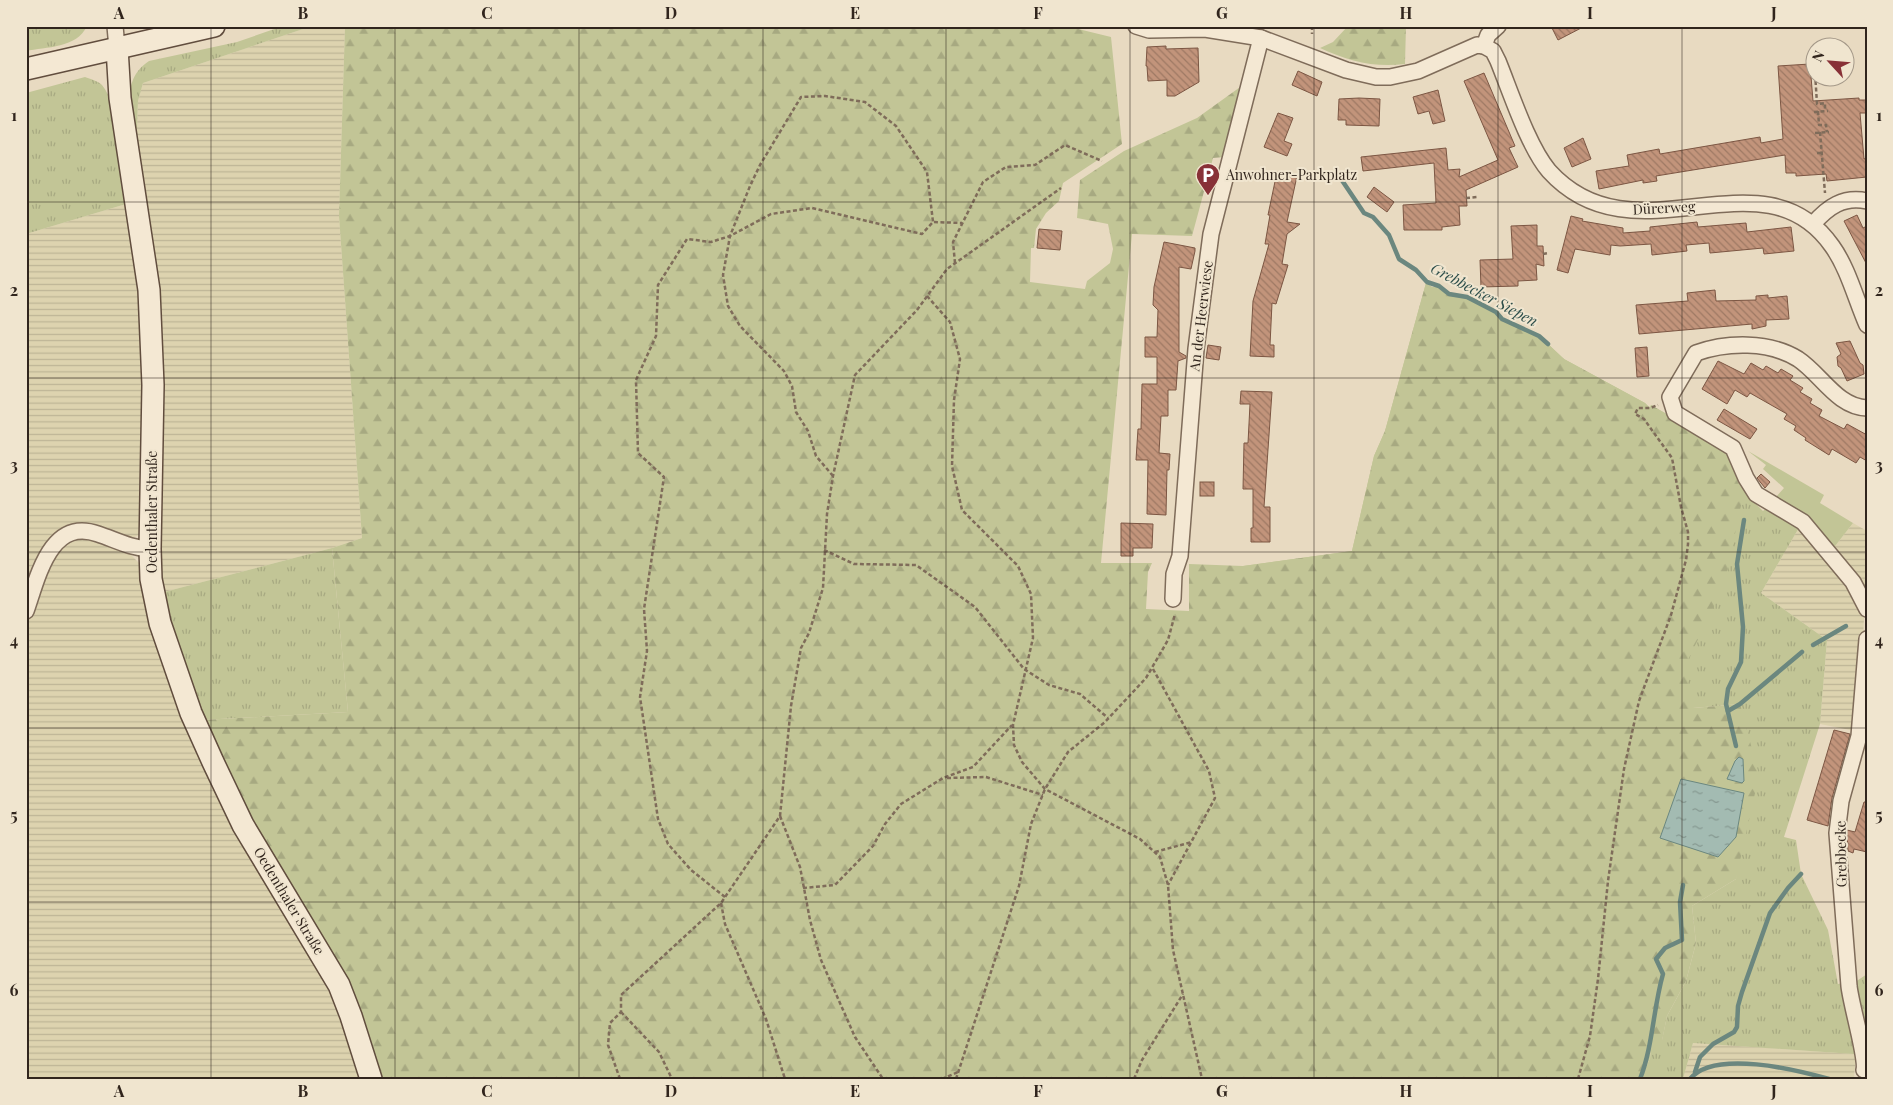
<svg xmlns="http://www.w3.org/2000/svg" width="1893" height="1105" viewBox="0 0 1893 1105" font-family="'Playfair Display',serif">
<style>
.farmland{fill:url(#farmland-rules)}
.grass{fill:url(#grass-tufts)}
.forest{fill:url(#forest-firs)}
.green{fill:#c2c596}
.water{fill:url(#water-ripples);stroke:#6b877f}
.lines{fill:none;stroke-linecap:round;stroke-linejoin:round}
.stream{stroke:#6b877f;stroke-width:4.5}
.building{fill:url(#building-back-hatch);stroke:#7c5643}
.minor-casing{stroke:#7f6c5a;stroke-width:18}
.secondary-casing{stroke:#614d3e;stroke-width:24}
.path{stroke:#7f6c5a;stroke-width:2.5;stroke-dasharray:4 2.5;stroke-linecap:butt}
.minor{stroke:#f4e8d3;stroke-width:15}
.secondary{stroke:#f4e8d3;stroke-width:21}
.grid{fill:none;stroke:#31251d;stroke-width:1;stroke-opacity:0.55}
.labels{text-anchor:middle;stroke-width:4;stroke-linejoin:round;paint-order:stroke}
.poi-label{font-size:14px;fill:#31251d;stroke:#f0e5cf;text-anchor:start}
.street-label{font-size:14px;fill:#31251d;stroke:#f0e5cf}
.water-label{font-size:15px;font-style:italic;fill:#2e4f4b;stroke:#f0e5cf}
.neatline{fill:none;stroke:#31251d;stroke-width:2}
.grid-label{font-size:16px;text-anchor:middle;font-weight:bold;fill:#31251d}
</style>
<defs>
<pattern id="farmland-rules" width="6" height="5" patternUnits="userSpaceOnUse" patternTransform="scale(1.25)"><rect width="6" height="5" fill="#ddd3af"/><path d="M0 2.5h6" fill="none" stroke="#beb596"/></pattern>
<pattern id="grass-tufts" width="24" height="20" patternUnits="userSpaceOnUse" patternTransform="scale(1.25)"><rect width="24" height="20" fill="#c2c596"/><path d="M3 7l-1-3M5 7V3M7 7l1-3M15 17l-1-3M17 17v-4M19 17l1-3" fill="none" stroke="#a7a981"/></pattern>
<pattern id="forest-firs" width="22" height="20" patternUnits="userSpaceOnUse" patternTransform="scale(1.25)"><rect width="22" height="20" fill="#c2c596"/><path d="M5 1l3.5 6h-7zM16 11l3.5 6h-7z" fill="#a7a981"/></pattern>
<pattern id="water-ripples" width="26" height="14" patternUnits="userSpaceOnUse" patternTransform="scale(1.25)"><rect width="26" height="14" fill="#a3bbb2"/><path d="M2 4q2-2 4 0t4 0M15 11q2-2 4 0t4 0" fill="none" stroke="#859890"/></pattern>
<pattern id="building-back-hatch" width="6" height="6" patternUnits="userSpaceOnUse" patternTransform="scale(1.25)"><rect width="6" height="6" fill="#c2947b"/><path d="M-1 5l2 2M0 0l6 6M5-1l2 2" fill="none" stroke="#9e7964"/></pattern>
</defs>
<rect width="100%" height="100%" fill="#e8dac1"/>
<g class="farmland">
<polygon points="312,26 345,26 339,216 362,538 332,548 164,592 161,567 164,375 160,311 136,151 138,101 143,83"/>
<polygon points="126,204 134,251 141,313 141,531 139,535 130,539 70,527 26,599 26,234"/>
<polygon points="1853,523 1867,531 1867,596 1832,550"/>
<polygon points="1800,526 1850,585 1861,609 1864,618 1862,661 1855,731 1820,724 1827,640 1761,593"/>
<polygon points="79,535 116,547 130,554 140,564 342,1021 361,1079 26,1079 26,623 46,572 60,545"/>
<polygon points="1693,1043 1856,1054 1854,1079 1683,1079"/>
</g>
<g class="grass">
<path d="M40,26h47c-10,22 -41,21 -61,25v-21z"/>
<path d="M283,26h29l-169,57 -5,18 -2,50c-4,-31 -18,-70 13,-90l88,-19z"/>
<path d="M85,77c5,2 13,4 17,8 19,23 21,90 24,119l-100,30v-141z"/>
<polygon points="1426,283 1432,287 1438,287 1448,295 1466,298 1495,313 1502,320 1531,333 1548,344 1564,359 1645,403 1650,408 1651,405 1727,449 1753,501 1763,511 1767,507 1800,526 1761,593 1827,640 1820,724 1784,837 1796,840 1801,874 1828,930 1838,984 1844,983 1845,989 1867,974 1867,1055 1693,1043 1683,1079 1641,1079 1650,1058 1652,1040 1662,1040 1667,1016 1686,981 1696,943 1692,906 1736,879 1740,704 1693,708 1200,1079 1243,566 1352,551 1374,456 1385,431"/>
<polygon points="332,548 348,712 202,720 174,639 164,592"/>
</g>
<g class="forest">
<polygon points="345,26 1066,26 1111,37 1122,144 1063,183 1059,201 1046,213 1036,229 1034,248 1031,248 1030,282 1085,289 1087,281 1110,263 1113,249 1108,224 1077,218 1080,180 1124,151 1197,118 1243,85 1224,157 1213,158 1192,236 1132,234 1101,563 1152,563 1148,572 1146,609 1189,611 1189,564 1243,566 1352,551 1374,456 1385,431 1426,283 1432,287 1438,287 1448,295 1466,298 1495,313 1502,320 1531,333 1548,344 1564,359 1645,403 1650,408 1651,405 1727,449 1743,496 1724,586 1685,666 1693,708 1740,704 1759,775 1736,879 1692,906 1696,943 1686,981 1667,1016 1662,1041 1652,1040 1650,1058 1641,1079 377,1079 202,720 348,712 332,548 362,538 339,216"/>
<path d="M1348,26h58l-1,38c-31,4 -57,-3 -85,-16l13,-6z"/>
</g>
<polygon class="green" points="1748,451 1824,495 1820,503 1853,523 1832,550 1776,497 1784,488 1763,469 1766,465"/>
<g class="water">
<polygon points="1739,757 1743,759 1744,781 1742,783 1727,779 1735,761"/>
<polygon points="1681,779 1744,793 1736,837 1718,857 1660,838"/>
</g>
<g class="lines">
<g class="stream">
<polyline points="1337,173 1364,213 1373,217 1389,235 1399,259 1416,270 1427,282 1439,286 1449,294 1467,297 1496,312 1502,319 1539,336 1548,344"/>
<polyline points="1813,645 1846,626"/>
<polyline points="1728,711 1740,704 1802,652"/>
<polyline points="1736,746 1726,704 1728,689 1741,662 1743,627 1737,564 1744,520"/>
<polyline points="1695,1072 1700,1057 1713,1044 1734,1032 1737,1027 1738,1006 1742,992 1770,913 1788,888 1801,874"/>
<path d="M1640,1079c13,-33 13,-70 23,-105l-7,-15 9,-11 17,-8 -2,-38 3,-17"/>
<path d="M1690,1079c24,-30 107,-9 139,0"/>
</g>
</g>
<g class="building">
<polygon points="1551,26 1585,26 1558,40"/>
<polygon points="1166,46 1166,49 1198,48 1199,82 1175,96 1167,96 1167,80 1148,81 1147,66 1146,66 1147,47"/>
<polygon points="1810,64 1813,101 1859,98 1859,100 1867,100 1867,113 1860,113 1864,159 1867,158 1867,177 1827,181 1826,174 1796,176 1796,173 1786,173 1785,155 1656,176 1657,181 1643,183 1643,180 1599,189 1596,171 1629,166 1627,155 1659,149 1660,154 1760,137 1761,143 1783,139 1778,66"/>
<polygon points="1298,71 1322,82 1317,96 1292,85"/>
<polygon points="1484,73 1515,146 1509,148 1518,167 1466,190 1467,206 1459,206 1460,225 1442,227 1442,230 1404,230 1403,205 1436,203 1434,163 1363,171 1361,157 1446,148 1448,170 1460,169 1459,177 1498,160 1464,81"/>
<polygon points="1438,90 1445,121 1433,124 1429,111 1418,114 1413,97"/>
<polygon points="1359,98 1380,99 1379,126 1346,125 1346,120 1338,120 1339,99"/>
<polygon points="1278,113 1293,118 1284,141 1292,144 1287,156 1264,147"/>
<polygon points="1583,138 1591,159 1572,167 1564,148"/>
<polygon points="1277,172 1297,176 1287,222 1300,224 1287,234 1282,264 1288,265 1276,304 1272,303 1270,345 1274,345 1274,357 1250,356 1253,301 1269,244 1265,244 1270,215 1268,215"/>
<polygon points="1374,187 1394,202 1387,212 1367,197"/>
<polygon points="1857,215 1863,228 1867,226 1867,265 1844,221"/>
<polygon points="1571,216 1583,219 1582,221 1623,228 1623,233 1650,231 1650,227 1697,222 1698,227 1746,223 1747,232 1791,227 1794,251 1764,254 1763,248 1710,253 1709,243 1686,245 1687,251 1652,255 1651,244 1620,246 1611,245 1610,255 1575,249 1568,273 1557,270"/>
<polygon points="1537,225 1537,246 1543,246 1544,266 1536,264 1537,280 1518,281 1518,286 1481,287 1480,260 1513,259 1511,226"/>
<polygon points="1039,229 1062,231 1060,250 1037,248"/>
<polygon points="1164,242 1195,248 1195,251 1191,269 1179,267 1179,352 1186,356 1186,358 1178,361 1176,390 1168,390 1168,416 1161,416 1159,453 1170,454 1169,470 1167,470 1166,515 1147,514 1148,460 1136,460 1138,429 1141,429 1142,384 1157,384 1157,357 1145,357 1145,337 1157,337 1158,310 1153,305 1154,287"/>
<polygon points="1715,290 1716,301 1756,300 1756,296 1768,295 1768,298 1787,296 1789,319 1766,320 1766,326 1752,329 1752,324 1639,334 1636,305 1688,301 1687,293"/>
<polygon points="1850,341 1860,363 1863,365 1864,374 1847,381 1841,368 1838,366 1837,357 1841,354 1836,343"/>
<polygon points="1208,345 1221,347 1219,360 1206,358"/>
<polygon points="1647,347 1649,376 1637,377 1635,348"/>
<polygon points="1718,361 1744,374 1751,363 1763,370 1766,366 1778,373 1781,369 1793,376 1790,380 1803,388 1800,392 1812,399 1810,403 1822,410 1819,416 1844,429 1847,424 1867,435 1867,461 1860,457 1856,463 1832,449 1829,455 1805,440 1806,438 1794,430 1796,426 1784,419 1787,414 1750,393 1747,397 1735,390 1727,404 1702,389"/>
<polygon points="1241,391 1272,392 1264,507 1270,507 1270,542 1251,542 1251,528 1253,528 1253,489 1243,489 1244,443 1248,443 1250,404 1240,404"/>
<polygon points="1724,409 1757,429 1750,439 1717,420"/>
<polygon points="1761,474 1770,482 1765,488 1757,478"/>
<rect x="1200" y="482" width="14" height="14"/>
<polygon points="1121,523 1153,524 1152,548 1133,548 1133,556 1121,556"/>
<polygon points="1834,730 1850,734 1832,798 1828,826 1807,820"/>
<polygon points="1864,802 1867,802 1867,852 1854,849 1853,853 1848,851 1847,832 1847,830 1855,832"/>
</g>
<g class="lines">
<g class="minor-casing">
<g id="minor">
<polyline points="115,26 117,48"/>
<path d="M1136,26l13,4 56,-1 56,9 85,32 30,7h14l28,-6 59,-26 7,1 9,5 5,10c13,32 30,85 51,110 86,95 213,-25 283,75 16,22 24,54 35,79"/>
<polyline points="1484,46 1488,35 1498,26"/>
<path d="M1813,224c15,-17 30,-28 54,-23"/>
<path d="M1867,408c-30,-1 -46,-34 -69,-49 -29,-18 -71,-17 -102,-6l-26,44 5,16 58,35 13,30 10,16 47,28 50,60 14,27"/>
<polyline points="1173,599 1174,574 1180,556 1196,349 1211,234 1261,38"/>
<path d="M26,611c12,-34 24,-94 72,-77 18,6 32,14 52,15"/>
<path d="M1864,1070c3,-12 -13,-65 -15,-84l-12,-153 4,-32 18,-65 8,-97"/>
</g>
</g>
<g class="secondary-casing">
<g id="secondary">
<polyline points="117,48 120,98 149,290 153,385 150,549 151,579 160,623 191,713 213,762 243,825 339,985 351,1016 371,1079"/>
<polyline points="26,69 214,26"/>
</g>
</g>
<g class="path">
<polyline points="1312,26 1312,34"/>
<polyline points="1811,72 1815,72 1817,104 1825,103 1825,111"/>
<polyline points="1818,111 1819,125 1826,125 1827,132"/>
<polyline points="1814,112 1828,111"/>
<polyline points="1820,132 1825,193"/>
<polyline points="1815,133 1829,132"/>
<polyline points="1817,153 1822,153"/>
<polyline points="1466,198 1477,197"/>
<polyline points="1543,254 1549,253"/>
<polyline points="955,263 953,242 983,182 1006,167 1035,165 1065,145 1102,161"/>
<polyline points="927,296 950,322 960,359 954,400 952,466 962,510 1018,566 1031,594 1033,638 1013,725 1014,745 1022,762 1045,789 1140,839 1160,857 1168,885 1173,950 1202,1079"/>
<polyline points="833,476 816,456 808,431 796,412 792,386 784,371 740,326 728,306 723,275 730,236 750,186 760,165 801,97 825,96 865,102 896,126 927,172 933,222"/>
<polyline points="824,550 854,564 916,565 975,607 1024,669 1049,685 1080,694 1108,718"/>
<polyline points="1153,669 1209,771 1215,798 1168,885"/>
<polyline points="947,778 986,777 1043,795"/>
<polyline points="780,816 800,867 810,920 821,960 855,1037 883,1079"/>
<polyline points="1155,852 1192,842"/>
<polyline points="803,888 835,885 873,846 885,824 901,804 943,778 973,767 1012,725"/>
<polyline points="725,897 691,870 668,844 658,819 640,697 647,651 644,609 664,477 638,453 636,380 656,336 658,285 687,239 711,242 730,236 771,214 812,208 922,234 933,222 962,223"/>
<polyline points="721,903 725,924 766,1019 785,1079"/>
<polyline points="621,1012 659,1052 672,1079"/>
<polyline points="620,1079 608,1045 610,1023 621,1012 621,995 721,903 780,816 791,706 801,648 809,633 823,588 827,514 833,476 855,375 917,310 947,269 1061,188"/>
<polyline points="942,1079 958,1072"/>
<polyline points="956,1079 1019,886 1031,824 1045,789 1068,752 1105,722 1146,678 1168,640 1175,614"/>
<polyline points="1134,1079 1142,1060 1183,994"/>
<polyline points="1578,1079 1590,1036 1598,979 1608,881 1624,769 1639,701 1671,615 1686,560 1688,544 1688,532 1681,507 1672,458 1644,419 1635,414 1638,408 1650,408 1658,405"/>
</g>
<use href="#minor" class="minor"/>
<use href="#secondary" class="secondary"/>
</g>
<path class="grid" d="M211,26v1053M395,26v1053M579,26v1053M763,26v1053M946,26v1053M1130,26v1053M1314,26v1053M1498,26v1053M1682,26v1053M26,202h1841M26,378h1841M26,552h1841M26,728h1841M26,902h1841"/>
<defs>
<g id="parking-pin" transform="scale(1.25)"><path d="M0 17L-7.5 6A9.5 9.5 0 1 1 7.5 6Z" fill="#883137" stroke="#f0e5cf"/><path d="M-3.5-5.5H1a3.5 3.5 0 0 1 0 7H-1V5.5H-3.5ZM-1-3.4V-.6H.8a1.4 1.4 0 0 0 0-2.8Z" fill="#fff"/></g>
</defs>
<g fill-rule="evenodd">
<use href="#parking-pin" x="1208" y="175"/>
</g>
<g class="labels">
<g class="poi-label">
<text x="1226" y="180">Anwohner-Parkplatz</text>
</g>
<g class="street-label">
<text transform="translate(1664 208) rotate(-3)" y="5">Dürerweg</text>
<text transform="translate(1201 316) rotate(-83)" y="5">An der Heerwiese</text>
<text transform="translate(152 512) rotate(-90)" y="5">Oedenthaler Straße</text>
<text transform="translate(1841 854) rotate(-91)" y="5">Grebbecke</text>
<text transform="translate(289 901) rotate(59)" y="5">Oedenthaler Straße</text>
</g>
<g class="water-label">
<text transform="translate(1484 295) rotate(28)" y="5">Grebbecker Siepen</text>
</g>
</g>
<rect width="1893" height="1105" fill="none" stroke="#f0e5cf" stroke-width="55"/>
<g transform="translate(1830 62) rotate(296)"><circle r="24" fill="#f0e5cf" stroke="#a49888"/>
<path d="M0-4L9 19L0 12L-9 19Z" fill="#883137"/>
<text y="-8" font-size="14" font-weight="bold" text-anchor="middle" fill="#31251d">N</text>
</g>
<rect x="28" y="28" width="1838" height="1050" class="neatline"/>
<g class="grid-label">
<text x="119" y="19">A</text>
<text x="303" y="19">B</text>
<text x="487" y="19">C</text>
<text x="671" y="19">D</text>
<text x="855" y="19">E</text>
<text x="1038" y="19">F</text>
<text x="1222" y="19">G</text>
<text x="1406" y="19">H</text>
<text x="1590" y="19">I</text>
<text x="1774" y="19">J</text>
<text x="14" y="121">1</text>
<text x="1879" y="121">1</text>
<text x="14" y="296">2</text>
<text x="1879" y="296">2</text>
<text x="14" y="471">3</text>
<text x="1879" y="471">3</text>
<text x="14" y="646">4</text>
<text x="1879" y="646">4</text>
<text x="14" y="821">5</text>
<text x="1879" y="821">5</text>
<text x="14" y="996">6</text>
<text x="1879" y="996">6</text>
<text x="119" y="1097">A</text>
<text x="303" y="1097">B</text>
<text x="487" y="1097">C</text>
<text x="671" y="1097">D</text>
<text x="855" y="1097">E</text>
<text x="1038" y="1097">F</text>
<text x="1222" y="1097">G</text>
<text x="1406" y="1097">H</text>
<text x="1590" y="1097">I</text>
<text x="1774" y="1097">J</text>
</g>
</svg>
